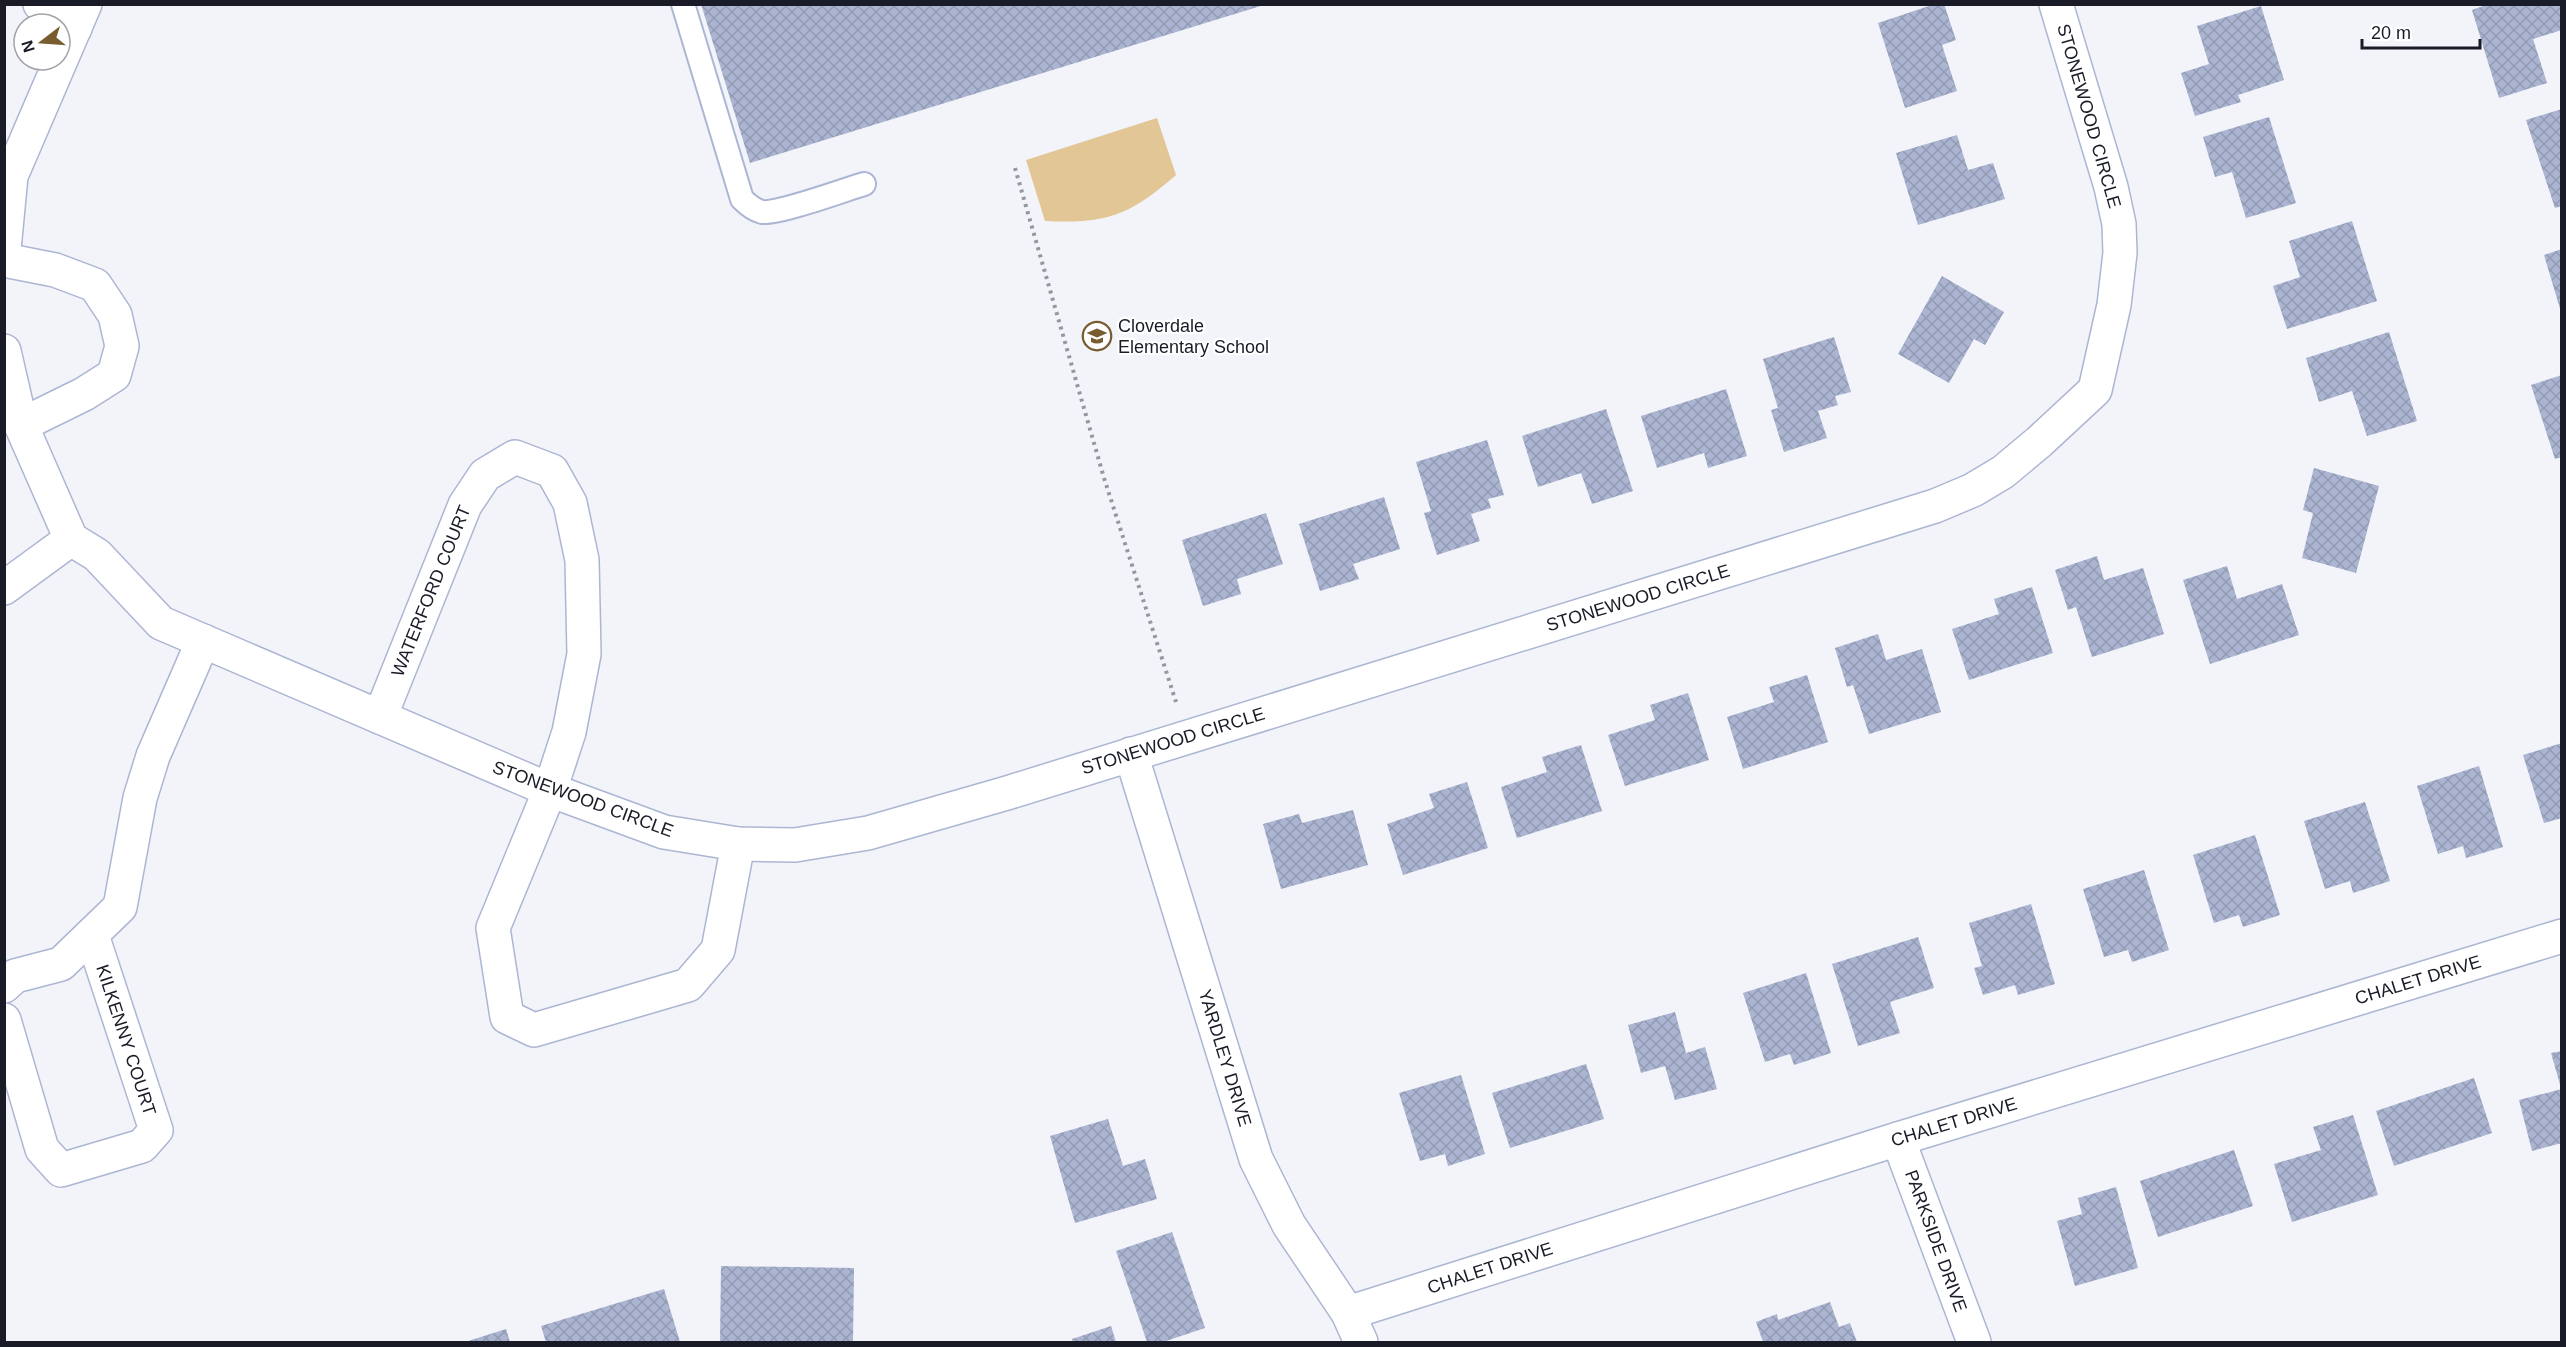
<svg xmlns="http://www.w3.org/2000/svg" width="2566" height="1347" viewBox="0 0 2566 1347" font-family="Arial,sans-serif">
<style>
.park{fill:#e2c695}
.building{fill:url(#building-cross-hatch)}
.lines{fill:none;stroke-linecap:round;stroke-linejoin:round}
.lane-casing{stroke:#acb6d3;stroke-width:26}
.street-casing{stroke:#acb6d3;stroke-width:36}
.path{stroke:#95979f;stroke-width:4;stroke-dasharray:3 4.5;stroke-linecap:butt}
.lane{stroke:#fff;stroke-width:22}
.street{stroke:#fff;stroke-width:33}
.labels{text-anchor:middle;stroke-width:4.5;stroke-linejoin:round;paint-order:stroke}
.street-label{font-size:18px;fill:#191c27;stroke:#fff}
.poi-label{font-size:18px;fill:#191c27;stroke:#fff;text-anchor:start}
</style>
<defs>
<pattern id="building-cross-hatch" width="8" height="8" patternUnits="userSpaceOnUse" patternTransform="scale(1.5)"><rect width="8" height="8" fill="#abb5d2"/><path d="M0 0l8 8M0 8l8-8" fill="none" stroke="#939bb4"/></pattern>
</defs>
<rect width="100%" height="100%" fill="#f2f4fa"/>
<path class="park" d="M1157,118l19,57c-47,41 -70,49 -131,46l-19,-61z"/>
<g class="building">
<polygon points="701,4 1264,4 1264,5 750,163"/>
<polygon points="1935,4 1944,4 1956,40 1942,45 1957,91 1905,108 1878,23"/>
<polygon points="2489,4 2562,4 2562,30 2533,39 2547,83 2499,98 2472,10"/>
<polygon points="2261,6 2284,80 2238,95 2241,102 2195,116 2181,73 2209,64 2197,26"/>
<polygon points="2562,109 2562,206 2555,208 2526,120"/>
<polygon points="2269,117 2296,203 2246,218 2232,172 2215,177 2203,137"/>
<polygon points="1957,135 1968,170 1993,163 2005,199 1918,225 1896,153"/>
<polygon points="2352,221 2377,301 2287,329 2273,286 2300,277 2289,241"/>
<polygon points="2562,249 2562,312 2561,312 2544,255"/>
<polygon points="1942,276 2004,312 1985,345 1974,339 1949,383 1898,354"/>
<polygon points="2389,332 2417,421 2367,436 2352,391 2319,402 2306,358"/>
<polygon points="1834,337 1851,392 1835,396 1838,405 1818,411 1827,438 1784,452 1771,410 1778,408 1763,359"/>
<polygon points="2562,375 2562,457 2555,459 2531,385"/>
<polygon points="1726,389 1747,456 1708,468 1704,453 1657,468 1641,416"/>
<polygon points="1606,409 1633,491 1592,504 1581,473 1538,487 1522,436"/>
<polygon points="1487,440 1504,495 1488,499 1491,508 1471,514 1480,541 1437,555 1424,513 1431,511 1416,462"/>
<polygon points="2314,468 2379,486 2356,573 2302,558 2313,513 2303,510"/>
<polygon points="1384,497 1400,549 1353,564 1359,579 1320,591 1299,524"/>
<polygon points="1266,513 1283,564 1237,579 1241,594 1203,606 1182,540"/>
<polygon points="2097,556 2104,580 2143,568 2164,634 2092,657 2076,607 2068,610 2055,570"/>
<polygon points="2227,566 2237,599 2282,584 2299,635 2210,664 2183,580"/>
<polygon points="2032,587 2053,653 1969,680 1952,629 1999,614 1994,599"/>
<polygon points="1878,634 1886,660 1922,649 1941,712 1869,734 1853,685 1847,687 1835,648"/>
<polygon points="1807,675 1828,742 1743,769 1727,717 1774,702 1769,687"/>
<polygon points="1688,693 1709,760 1625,786 1608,735 1655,720 1650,705"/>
<polygon points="2562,743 2562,818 2544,823 2523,755"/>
<polygon points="1581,745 1602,811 1517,838 1501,787 1547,772 1542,757"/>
<polygon points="2479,766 2503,847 2466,858 2463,846 2438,854 2417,786"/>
<polygon points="1467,782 1488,848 1403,875 1387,824 1434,808 1429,794"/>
<polygon points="2365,802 2390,881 2353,893 2350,881 2325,889 2304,821"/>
<polygon points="1353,810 1368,865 1281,889 1263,824 1299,814 1302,823"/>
<polygon points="2255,835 2280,915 2243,927 2239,915 2214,923 2193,855"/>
<polygon points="2144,870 2169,950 2132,962 2128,950 2104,957 2083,889"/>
<polygon points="2031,904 2055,984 2018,995 2015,985 1983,995 1974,968 1982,966 1969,923"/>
<polygon points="1918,937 1934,988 1890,1002 1900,1033 1858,1046 1832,964"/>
<polygon points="1806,973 1831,1053 1794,1065 1790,1054 1765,1062 1743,993"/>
<polygon points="1675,1012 1686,1053 1705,1047 1717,1089 1675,1100 1665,1066 1641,1073 1628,1025"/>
<polygon points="2562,1051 2562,1088 2561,1088 2551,1053"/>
<polygon points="1586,1064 1604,1119 1510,1148 1492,1093"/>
<polygon points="1461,1075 1485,1154 1448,1166 1445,1154 1420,1161 1399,1093"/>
<polygon points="2474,1078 2492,1133 2394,1166 2376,1111"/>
<polygon points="2562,1089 2562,1143 2532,1151 2519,1100"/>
<polygon points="2353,1115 2378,1195 2292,1222 2274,1164 2321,1150 2313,1127"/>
<polygon points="1108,1119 1123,1166 1145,1159 1157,1199 1075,1223 1050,1136"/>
<polygon points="2234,1150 2253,1206 2158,1237 2140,1181"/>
<polygon points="2116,1187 2138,1268 2075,1286 2057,1221 2082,1214 2078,1198"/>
<polygon points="1172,1232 1205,1328 1163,1342 1147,1342 1116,1251"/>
<polygon points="721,1266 854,1268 853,1342 720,1342"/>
<polygon points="664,1289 680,1342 546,1342 541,1326"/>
<polygon points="1830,1302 1839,1327 1850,1323 1857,1342 1763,1342 1756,1322 1777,1314 1778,1320"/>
<polygon points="1111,1326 1116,1342 1073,1342 1072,1339"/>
<polygon points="506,1329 510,1342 465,1342"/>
</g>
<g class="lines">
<g class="lane-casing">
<path id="lane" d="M683,4l59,195c5,5 12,11 20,13 17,2 82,-22 102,-28"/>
</g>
<g class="street-casing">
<g id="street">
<polyline points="40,4 75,28"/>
<polyline points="4,249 11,176 85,4"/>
<polyline points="4,260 55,270 95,285 115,315 122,346 114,375 84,394 21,425"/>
<polyline points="4,351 21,425 71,539 97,555 161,623 550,790 664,832 738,844 795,845 868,833 1007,793 1935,506 1973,490 2003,472 2039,442 2095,390 2114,305 2120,253 2119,224 2111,187 2056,4"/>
<polyline points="4,588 71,539"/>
<polyline points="380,717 465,505 485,475 515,457 552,471 570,503 582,560 584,654 569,732 550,790 493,928 507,1017 534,1030 688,985 718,950 738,844"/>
<polyline points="1131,754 1256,1159 1289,1225 1348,1313 1361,1342"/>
<polyline points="4,986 15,976 61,964 120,907 140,798 153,756 203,641"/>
<polyline points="4,1020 42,1149 61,1170 142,1146 156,1130 92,935"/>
<polyline points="1898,1139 1974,1342"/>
<polyline points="1348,1313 1898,1139 2562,936"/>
</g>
</g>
<polyline class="path" points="1015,168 1104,478 1176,702"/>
<use href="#lane" class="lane"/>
<use href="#street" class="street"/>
</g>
<defs>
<g id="school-ring" transform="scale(1.5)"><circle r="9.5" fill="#fff" stroke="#775d2f" stroke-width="1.5"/><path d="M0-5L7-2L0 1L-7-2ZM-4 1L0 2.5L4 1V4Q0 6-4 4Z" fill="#775d2f"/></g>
</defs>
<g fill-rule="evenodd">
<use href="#school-ring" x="1097" y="336"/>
</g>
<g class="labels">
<g class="street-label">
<text transform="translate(2089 116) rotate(74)" y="6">STONEWOOD CIRCLE</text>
<text transform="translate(431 591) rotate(-68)" y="6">WATERFORD COURT</text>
<text transform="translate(1638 598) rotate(-17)" y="6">STONEWOOD CIRCLE</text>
<text transform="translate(1173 741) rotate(-17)" y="6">STONEWOOD CIRCLE</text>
<text transform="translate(583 799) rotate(20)" y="6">STONEWOOD CIRCLE</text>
<text transform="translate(2418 980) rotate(-17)" y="6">CHALET DRIVE</text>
<text transform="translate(126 1040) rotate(72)" y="6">KILKENNY COURT</text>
<text transform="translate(1225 1058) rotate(73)" y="6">YARDLEY DRIVE</text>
<text transform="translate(1954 1122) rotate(-17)" y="6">CHALET DRIVE</text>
<text transform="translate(1936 1241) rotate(70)" y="6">PARKSIDE DRIVE</text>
<text transform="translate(1490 1268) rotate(-18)" y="6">CHALET DRIVE</text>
</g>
<g class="poi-label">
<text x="1118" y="332">Cloverdale<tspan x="1118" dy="21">Elementary School</tspan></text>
</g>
</g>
<rect width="2566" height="1347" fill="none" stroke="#191c27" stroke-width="12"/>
<g transform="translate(42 42) rotate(253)"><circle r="28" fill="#ffffff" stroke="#a3a4a9" stroke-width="1.5"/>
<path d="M0-4.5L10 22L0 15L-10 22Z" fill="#775d2f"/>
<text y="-9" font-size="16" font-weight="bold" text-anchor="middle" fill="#191c27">N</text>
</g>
<path d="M2362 39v9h118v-9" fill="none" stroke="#191c27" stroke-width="3"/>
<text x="2371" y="39" font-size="18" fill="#191c27" stroke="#ffffff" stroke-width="4.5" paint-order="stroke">20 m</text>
</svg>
